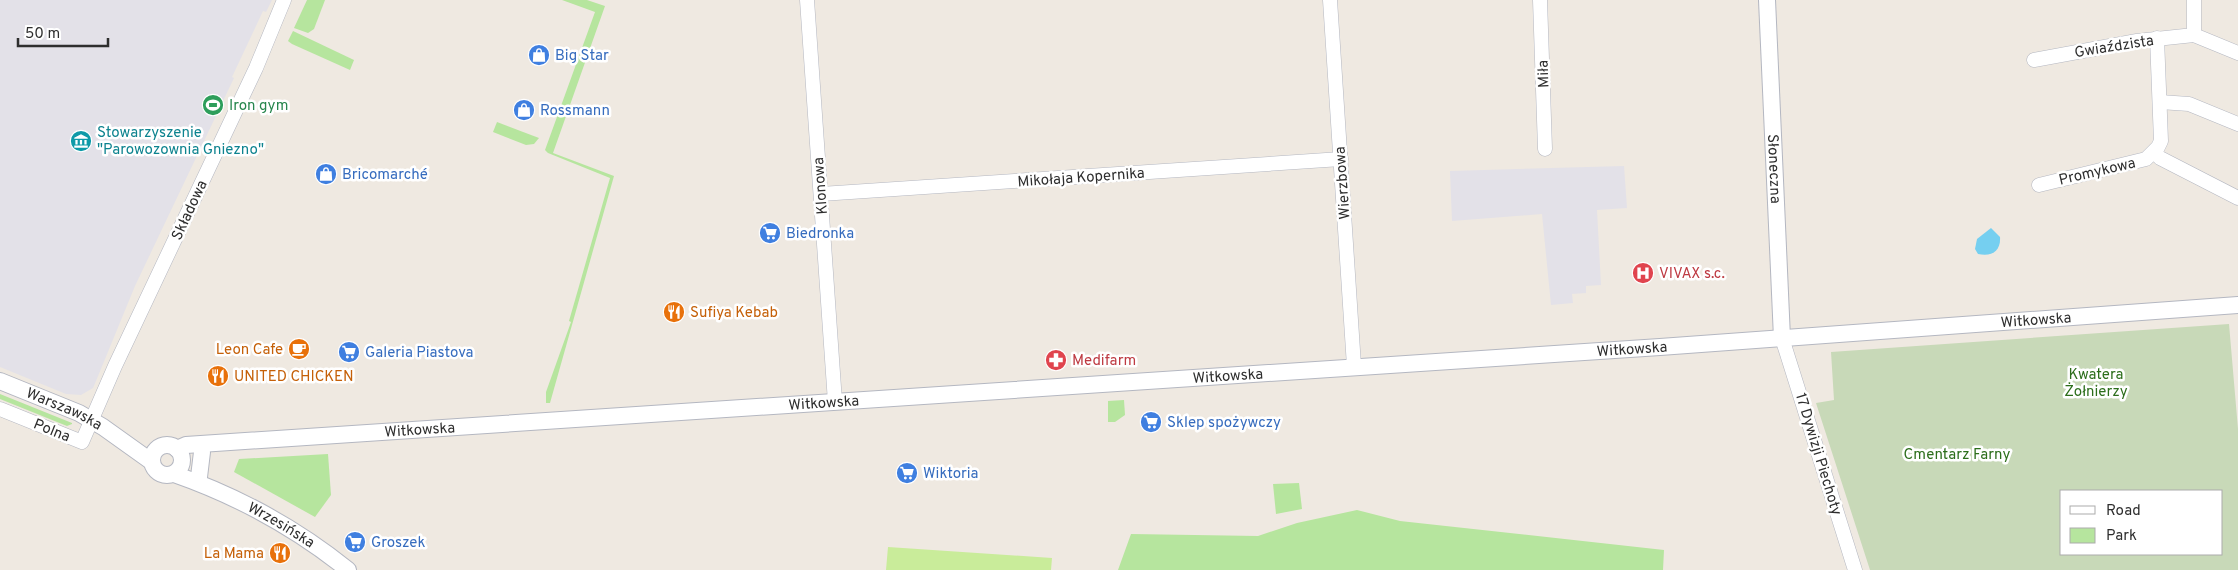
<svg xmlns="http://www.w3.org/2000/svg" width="2238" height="570" viewBox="0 0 2238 570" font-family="Overpass,sans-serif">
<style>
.industrial{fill:#e3e1e8}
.green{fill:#b6e59e}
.cemetery{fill:#c8d9b8;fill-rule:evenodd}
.pitch{fill:#c9ec9a}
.water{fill:#75cff0}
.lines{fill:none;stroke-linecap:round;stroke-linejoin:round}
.minor-casing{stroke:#b4b7c1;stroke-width:15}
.tertiary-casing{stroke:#b4b7c1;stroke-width:18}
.minor{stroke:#fff;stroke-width:14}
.tertiary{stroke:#fff;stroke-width:16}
.labels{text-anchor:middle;stroke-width:5;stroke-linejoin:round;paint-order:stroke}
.street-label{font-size:15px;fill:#2e2e2e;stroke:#fff}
.shop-label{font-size:15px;fill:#366cbe;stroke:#fff;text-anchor:start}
.leisure-label{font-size:15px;fill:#27864d;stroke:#fff;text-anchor:start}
.culture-label{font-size:15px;fill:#0d838f;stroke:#fff;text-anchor:start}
.health-label{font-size:15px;fill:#be3a42;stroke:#fff;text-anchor:start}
.food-label{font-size:15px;fill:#c56008;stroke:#fff;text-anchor:start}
.park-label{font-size:15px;fill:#2c6e1b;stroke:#fff}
</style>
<rect width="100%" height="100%" fill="#efe9e1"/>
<g class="industrial">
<polygon points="0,0 272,0 266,12 263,11 232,77 234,78 135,286 96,381 93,388 81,395 66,394 0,367"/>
<polygon points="1624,166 1627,208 1597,210 1601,285 1586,286 1586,293 1572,294 1573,303 1551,305 1542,214 1452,221 1450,171"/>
</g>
<g class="green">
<polygon points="307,0 325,0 314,29 308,33 294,28"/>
<polygon points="562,0 587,0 605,6 553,153 614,176 550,403 546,403 546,392 571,322 569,321 610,178 548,153 545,150 595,12"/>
<polygon points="293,31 354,60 350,70 292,44 288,41"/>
<polygon points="497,122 539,138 534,144 526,145 493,132"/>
<polygon points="0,394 72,423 72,424 67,426 0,399"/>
<polygon points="1124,400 1125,415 1115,422 1108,422 1108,401"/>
<polygon points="328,454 331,495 315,517 234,472 239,459"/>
<polygon points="1299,483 1302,509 1276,514 1273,484"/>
<polygon points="1357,510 1400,521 1664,550 1663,570 1118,570 1131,534 1258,536 1297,523"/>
</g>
<path class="cemetery" d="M2229,324l9,105v141h-368l-54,-167 18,-3 -3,-48zM2062,491h160v63h-160z"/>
<polygon class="pitch" points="888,547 1052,558 1051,570 886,570"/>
<path class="water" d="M1991,228l9,9c1,14 -8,20 -22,17l-3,-5 2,-10z"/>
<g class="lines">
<g class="minor-casing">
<g id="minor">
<polyline points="807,0 835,402"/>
<polyline points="1330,0 1354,366"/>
<polyline points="1540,0 1545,149"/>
<polyline points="2194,35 2238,53"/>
<polyline points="2034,60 2137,41 2194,35 2194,0"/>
<polyline points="2160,102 2189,104 2238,124"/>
<polyline points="2154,152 2160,158 2238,198"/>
<polyline points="2039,185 2146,159 2158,147 2161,141 2157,38"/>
<polyline points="821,194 1341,159"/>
<polyline points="1782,338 1855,570"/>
<polyline points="0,409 82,442 115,366 256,68 284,0"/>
</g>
</g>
<g class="tertiary-casing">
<g id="tertiary">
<path id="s1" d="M1767,0l15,338"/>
<path id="s2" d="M0,381l79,32 24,14 49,35"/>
<circle cx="167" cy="460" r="15"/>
<path id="s3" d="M177,449l9,-4 1474,-98 578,-42"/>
<path id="s4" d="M174,474c63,22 122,54 174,96"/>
<polyline points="199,477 202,452"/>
</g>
</g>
<use href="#minor" class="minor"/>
<use href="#tertiary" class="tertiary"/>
</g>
<defs>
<g id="shop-disc" transform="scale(1.125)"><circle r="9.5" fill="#3f7fe0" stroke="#fff"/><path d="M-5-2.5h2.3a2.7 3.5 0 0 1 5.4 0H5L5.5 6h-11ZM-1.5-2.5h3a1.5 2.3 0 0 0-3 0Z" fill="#fff"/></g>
<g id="stadium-disc" transform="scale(1.125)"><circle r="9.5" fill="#2e9e5b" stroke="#fff"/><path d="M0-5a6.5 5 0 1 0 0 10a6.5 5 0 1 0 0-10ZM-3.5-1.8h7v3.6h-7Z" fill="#fff"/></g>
<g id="museum-disc" transform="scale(1.125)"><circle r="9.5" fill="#0f9aa8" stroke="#fff"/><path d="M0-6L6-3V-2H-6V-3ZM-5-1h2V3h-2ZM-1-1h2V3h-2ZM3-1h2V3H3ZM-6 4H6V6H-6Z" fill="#fff"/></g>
<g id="supermarket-disc" transform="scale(1.125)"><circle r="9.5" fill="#3f7fe0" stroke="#fff"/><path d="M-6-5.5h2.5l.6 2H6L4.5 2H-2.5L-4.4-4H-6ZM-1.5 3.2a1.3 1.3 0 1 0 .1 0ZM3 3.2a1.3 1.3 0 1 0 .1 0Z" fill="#fff"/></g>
<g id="hospital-disc" transform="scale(1.125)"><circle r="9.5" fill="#e0444e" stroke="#fff"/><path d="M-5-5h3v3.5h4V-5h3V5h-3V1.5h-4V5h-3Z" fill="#fff"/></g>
<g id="restaurant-disc" transform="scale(1.125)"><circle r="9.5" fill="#e8710a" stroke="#fff"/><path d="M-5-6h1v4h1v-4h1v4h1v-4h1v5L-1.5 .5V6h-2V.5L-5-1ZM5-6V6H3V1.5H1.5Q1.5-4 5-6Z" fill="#fff"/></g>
<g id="cafe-disc" transform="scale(1.125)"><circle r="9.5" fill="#e8710a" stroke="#fff"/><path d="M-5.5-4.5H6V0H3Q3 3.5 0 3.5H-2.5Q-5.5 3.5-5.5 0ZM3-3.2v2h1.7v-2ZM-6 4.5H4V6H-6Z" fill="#fff"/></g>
<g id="pharmacy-disc" transform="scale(1.125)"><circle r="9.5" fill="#e0444e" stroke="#fff"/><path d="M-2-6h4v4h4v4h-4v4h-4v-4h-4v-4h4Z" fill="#fff"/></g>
</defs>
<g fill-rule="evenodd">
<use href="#shop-disc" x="539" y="55"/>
<use href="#stadium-disc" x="213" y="105"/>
<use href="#shop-disc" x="524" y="110"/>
<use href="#museum-disc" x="81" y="141"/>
<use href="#shop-disc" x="326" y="174"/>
<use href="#supermarket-disc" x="770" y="233"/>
<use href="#hospital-disc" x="1643" y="273"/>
<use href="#restaurant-disc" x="674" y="312"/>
<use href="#cafe-disc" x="299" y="349"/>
<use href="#supermarket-disc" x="349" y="352"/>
<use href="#pharmacy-disc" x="1056" y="360"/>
<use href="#restaurant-disc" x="218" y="376"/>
<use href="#supermarket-disc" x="1151" y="422"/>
<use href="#supermarket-disc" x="907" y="473"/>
<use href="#supermarket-disc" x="355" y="542"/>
<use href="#restaurant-disc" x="280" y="553"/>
</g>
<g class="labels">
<g class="street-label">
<text transform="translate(2114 46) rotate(-9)" y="5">Gwiaździsta</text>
<text transform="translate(1543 74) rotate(-92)" y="5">Miła</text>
<text dy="5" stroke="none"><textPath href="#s1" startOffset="169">Słoneczna</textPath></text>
<text transform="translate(2097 171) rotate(-13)" y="5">Promykowa</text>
<text transform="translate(1081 177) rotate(-4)" y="5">Mikołaja Kopernika</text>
<text transform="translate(1342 183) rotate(-94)" y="5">Wierzbowa</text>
<text transform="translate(820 186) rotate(-94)" y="5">Klonowa</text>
<text transform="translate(189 210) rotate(-65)" y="5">Składowa</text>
<text dy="5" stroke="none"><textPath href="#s3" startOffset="1864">Witkowska</textPath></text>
<text dy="5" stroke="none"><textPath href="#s3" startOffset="1459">Witkowska</textPath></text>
<text dy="5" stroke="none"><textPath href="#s3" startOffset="1054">Witkowska</textPath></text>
<text dy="5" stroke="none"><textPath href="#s3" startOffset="649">Witkowska</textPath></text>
<text dy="5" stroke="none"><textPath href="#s2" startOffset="70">Warszawska</textPath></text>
<text transform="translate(52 430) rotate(22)" y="5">Polna</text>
<text dy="5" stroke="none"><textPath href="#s3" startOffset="244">Witkowska</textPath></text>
<text transform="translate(1819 454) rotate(73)" y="5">17 Dywizji Piechoty</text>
<text dy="5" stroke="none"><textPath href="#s4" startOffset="119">Wrzesińska</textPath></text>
</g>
<g class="shop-label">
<text x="555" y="60">Big Star</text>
<text x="540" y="115">Rossmann</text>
<text x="342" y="179">Bricomarché</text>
<text x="786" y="238">Biedronka</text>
<text x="365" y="357">Galeria Piastova</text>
<text x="1167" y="427">Sklep spożywczy</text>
<text x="923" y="478">Wiktoria</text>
<text x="371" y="547">Groszek</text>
</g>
<g class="leisure-label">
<text x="229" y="110">Iron gym</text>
</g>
<g class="culture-label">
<text x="97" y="137">Stowarzyszenie<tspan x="97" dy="17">"Parowozownia Gniezno"</tspan></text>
</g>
<g class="health-label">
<text x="1659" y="278">VIVAX s.c.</text>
<text x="1072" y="365">Medifarm</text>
</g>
<g class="food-label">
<text x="690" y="317">Sufiya Kebab</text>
<text x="283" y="354" text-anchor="end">Leon Cafe</text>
<text x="234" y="381">UNITED CHICKEN</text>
<text x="264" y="558" text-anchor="end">La Mama</text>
</g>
<g class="park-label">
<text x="2096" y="379">Kwatera<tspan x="2096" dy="17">Żołnierzy</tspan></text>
<text x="1957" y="459">Cmentarz Farny</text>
</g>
</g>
<rect x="2060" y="490" width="162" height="65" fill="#ffffff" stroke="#ababab"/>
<rect x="2070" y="506" width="25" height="8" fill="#ffffff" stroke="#ababab"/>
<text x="2106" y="515" font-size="15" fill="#2e2e2e">Road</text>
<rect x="2070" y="528" width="25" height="15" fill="#b6e59e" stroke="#ababab"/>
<text x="2106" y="540" font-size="15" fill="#2e2e2e">Park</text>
<path d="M18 38v8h90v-8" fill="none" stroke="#2e2e2e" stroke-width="2.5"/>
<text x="25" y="38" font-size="15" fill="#2e2e2e" stroke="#ffffff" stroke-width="4" paint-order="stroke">50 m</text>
</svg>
